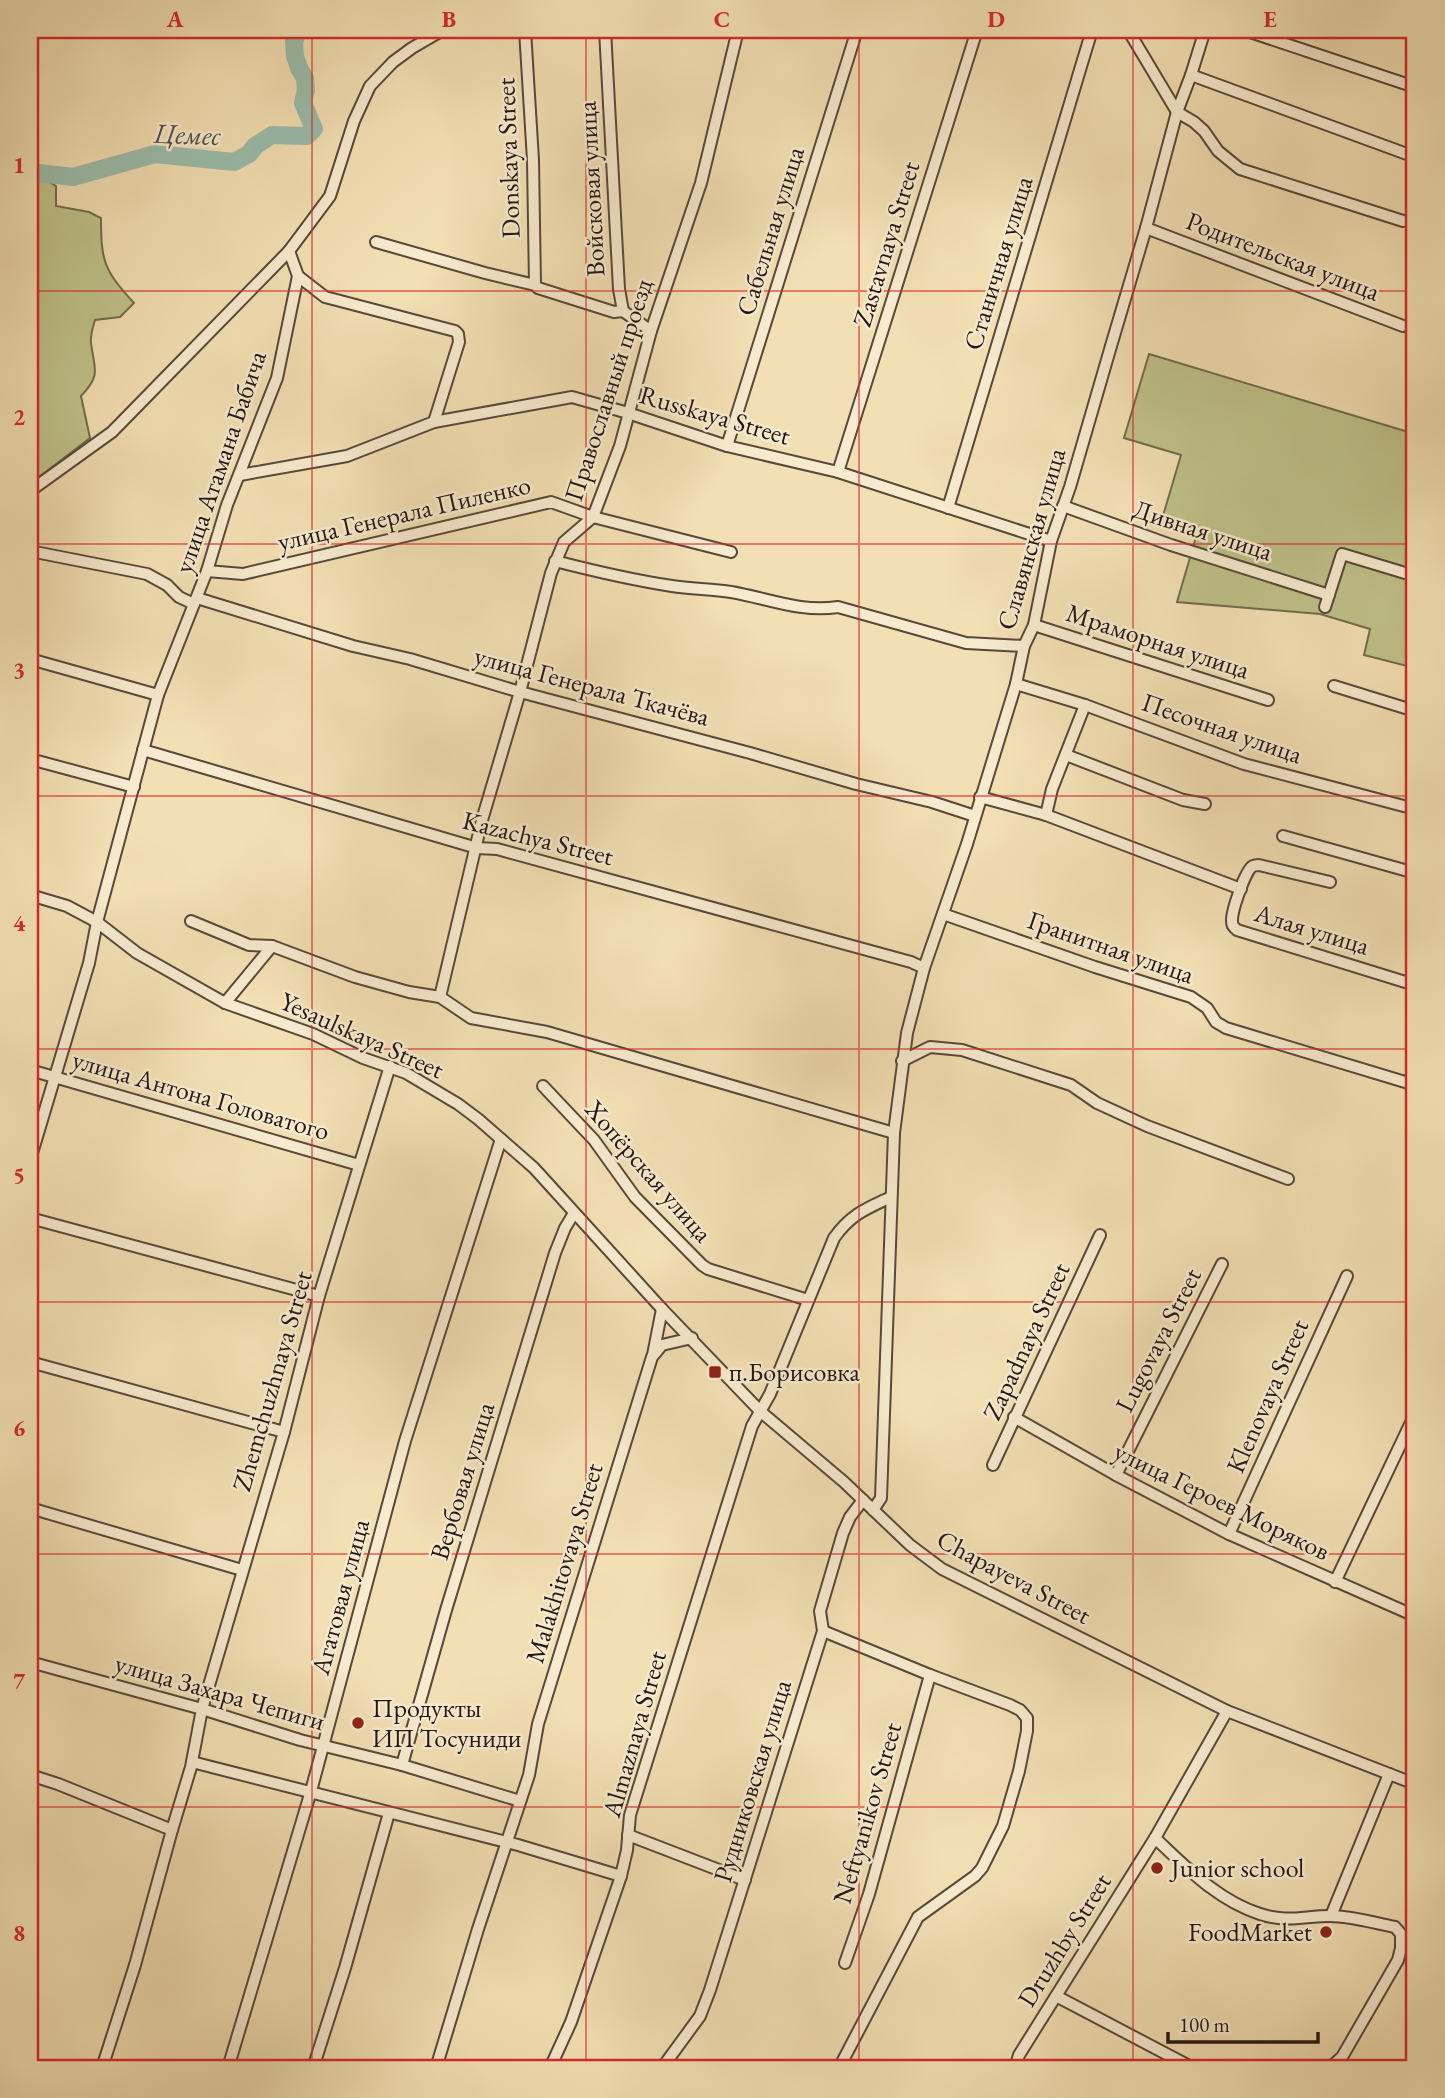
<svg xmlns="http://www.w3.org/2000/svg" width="1445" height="2098" viewBox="0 0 1445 2098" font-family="'EB Garamond',serif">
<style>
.green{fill:#bfc189;stroke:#726c4d;stroke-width:2}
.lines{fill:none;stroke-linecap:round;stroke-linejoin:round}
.river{stroke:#9bbdac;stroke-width:18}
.minor-casing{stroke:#58483a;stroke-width:14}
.minor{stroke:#f7eace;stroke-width:10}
.grid{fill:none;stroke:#d62828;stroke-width:2;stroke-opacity:0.55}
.poi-dot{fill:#8f2418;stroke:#f7eace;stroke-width:2.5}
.labels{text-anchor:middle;stroke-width:5;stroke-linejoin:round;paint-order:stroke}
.street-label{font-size:26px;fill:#241611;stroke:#f7eace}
.poi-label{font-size:26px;fill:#241611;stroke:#f7eace;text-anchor:start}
.water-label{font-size:28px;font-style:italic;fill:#4e5047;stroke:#f7eace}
.neatline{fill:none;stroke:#d62828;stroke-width:2.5}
.grid-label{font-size:23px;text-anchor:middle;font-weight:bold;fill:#d62828}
</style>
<rect width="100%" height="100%" fill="#f2dfb3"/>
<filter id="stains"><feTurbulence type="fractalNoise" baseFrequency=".00286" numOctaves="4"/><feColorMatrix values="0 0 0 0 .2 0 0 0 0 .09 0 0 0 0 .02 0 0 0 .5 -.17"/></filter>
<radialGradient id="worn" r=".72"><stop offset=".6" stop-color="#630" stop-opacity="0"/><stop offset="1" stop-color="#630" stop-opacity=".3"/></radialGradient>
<g class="green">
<path d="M43,178l13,8v20l33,6 12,6c0,44 3,52 33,85l-14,14 -25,3c-2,7 -5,16 -4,23 3,26 11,31 -10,53l9,42 -60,46v-297z"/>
<polygon points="1149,354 1415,434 1415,668 1364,655 1370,629 1320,614 1177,602 1196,537 1160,526 1181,455 1124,438"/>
</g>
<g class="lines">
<polyline class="river" points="30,172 73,177 155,154 234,162 249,154 255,146 272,135 307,136 314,129 303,103 306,90 305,78 299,68 295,56 294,41 299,30"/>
<g class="minor-casing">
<g id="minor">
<polyline points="525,30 533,160 535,285"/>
<polyline points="605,30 619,289 623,311 651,331"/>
<polyline points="1128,30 1177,112 1194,122 1204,131 1218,151 1240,169 1403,221"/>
<polyline points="1244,30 1415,87"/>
<polyline points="1191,75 1415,157"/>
<polyline points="1146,228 1403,326"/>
<polyline points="376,242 485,273 535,285 538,288 614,312 623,311"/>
<polyline points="298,276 325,297 455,331 458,334 459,342 434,422"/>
<polyline points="727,446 857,30"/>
<polyline points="838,472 977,30"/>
<polyline points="240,475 347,456 434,422 572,397 628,413 727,446 838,472 1051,541"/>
<polyline points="30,491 112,432 289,251 330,196 354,121 370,86 393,62 412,48 443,30"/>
<polyline points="1063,506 1171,545 1329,595"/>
<polyline points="948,508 1092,30"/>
<polyline points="30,551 147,574 167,585 179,597 194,604"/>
<path d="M555,561c39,10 77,19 117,25 19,3 40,3 59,6 36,6 70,21 107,15l128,36 58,3"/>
<polyline points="207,571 243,574 551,502 593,517 731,552"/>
<polyline points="197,598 353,646 410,659 520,692 750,753 856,784 932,802 975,816"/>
<polyline points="1325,607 1342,554 1415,576"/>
<polyline points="1034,625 1268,700"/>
<polyline points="30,659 158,695"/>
<polyline points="1016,684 1085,705 1244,764 1415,809"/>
<polyline points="1334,686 1415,711"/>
<polyline points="143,750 477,848 497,849 911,962 924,968"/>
<polyline points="1066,755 1183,800 1205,804"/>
<polyline points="30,759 134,787"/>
<polyline points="980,797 1046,815 1052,789 1085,705"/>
<polyline points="1046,815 1241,889"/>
<polyline points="1283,836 1415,873"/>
<path d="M1330,882l-71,-17c-2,0 -4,0 -6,1 -8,4 -21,45 -21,54 0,6 1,6 5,10l178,55"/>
<polyline points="30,895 67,906 97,922 137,953 225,1003 313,1034 363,1058 406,1073 458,1104 478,1119 534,1168 662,1309 760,1411 844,1482 910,1545 942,1569 1227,1711 1415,1784"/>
<polyline points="943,914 1095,967 1191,997 1207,1008 1216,1022 1226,1028 1415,1085"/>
<polyline points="191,921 249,945 272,946 355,977 409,992 440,997 471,1018 547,1032 894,1133"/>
<polyline points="440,997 482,820 520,692 551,573 564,542 593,517 620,446 651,331 701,183 738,30"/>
<polyline points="225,1003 272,946"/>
<polyline points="902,1061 930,1047 962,1050 1071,1085 1097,1103 1147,1126 1288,1179"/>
<polyline points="30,1070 359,1165"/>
<polyline points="543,1086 594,1140 635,1197 702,1265 708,1269 808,1300"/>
<polyline points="30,1160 89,963 97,922 158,695 207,571 227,505 277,378 298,276 289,251"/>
<polyline points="30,1218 319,1296"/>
<polyline points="653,1355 662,1309"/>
<polyline points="30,1362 284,1432"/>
<polyline points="1014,1417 1116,1475 1229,1534 1415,1616"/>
<polyline points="993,1465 1100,1235"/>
<polyline points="1116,1475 1222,1264"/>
<polyline points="30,1508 242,1570"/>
<polyline points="873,1510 881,1498 894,1133 907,1033 924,968 967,844 1016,684 1024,646 1034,625 1051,541 1070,487 1111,346 1146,228 1177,112 1191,75 1205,30"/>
<polyline points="1229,1534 1347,1276"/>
<polyline points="1335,1582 1415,1414"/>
<polyline points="823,1631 930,1675 1010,1705 1020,1710 1027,1718 1027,1731 1019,1771 1003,1826 982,1868 975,1876 918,1917 839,2068"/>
<polyline points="30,1662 202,1709 300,1740 402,1765 520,1801"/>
<polyline points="192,1762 518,1845 621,1876"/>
<polyline points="402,1765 446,1610 555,1253 565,1228 574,1213"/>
<polyline points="30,1775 58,1784 172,1830"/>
<polyline points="628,1835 745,1880"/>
<path d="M1155,1838c32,30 62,62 105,76 27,9 44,2 70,2 21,0 44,7 65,11l6,7v14l-3,12 -56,97 -12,11"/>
<polyline points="1331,1916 1389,1774"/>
<polyline points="845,1963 869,1894 930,1675"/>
<polyline points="1056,1996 1193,2068"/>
<polyline points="102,2068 135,1965 172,1830 191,1767 202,1709 284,1432 319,1296 390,1066"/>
<polyline points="228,2068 311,1791 405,1441 501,1139"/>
<polyline points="313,2068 345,1968 389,1813"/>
<polyline points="436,2068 478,1929 529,1775 538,1724 652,1357 662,1345 692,1338"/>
<path d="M550,2068l21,-46 50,-146 6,-26 3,-35 122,-389 18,-32 64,-156c17,-24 32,-29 57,-41"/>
<polyline points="662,2068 700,2016 710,1990 823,1631 820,1611 843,1533 850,1517 863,1500"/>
<polyline points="1015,2068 1019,2055 1155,1838 1227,1711"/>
</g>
</g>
<use href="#minor" class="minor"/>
</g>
<path class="grid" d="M312,30v2038M586,30v2038M859,30v2038M1133,30v2038M30,291h1385M30,544h1385M30,796h1385M30,1049h1385M30,1302h1385M30,1554h1385M30,1807h1385"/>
<g class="poi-dot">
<rect x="708" y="1365" width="14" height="14" rx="3.5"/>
<circle cx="358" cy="1723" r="7"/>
<circle cx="1157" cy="1868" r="7"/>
<circle cx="1326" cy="1932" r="7"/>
</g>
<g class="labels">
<g class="street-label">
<text transform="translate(508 158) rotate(-92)" y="9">Donskaya Street</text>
<text transform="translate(591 189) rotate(-93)" y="9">Войсковая улица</text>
<text transform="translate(770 231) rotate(-73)" y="9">Сабельная улица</text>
<text transform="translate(886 244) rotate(-73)" y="9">Zastavnaya Street</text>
<text transform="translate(1283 256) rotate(21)" y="9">Родительская улица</text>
<text transform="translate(998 263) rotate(-73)" y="9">Станичная улица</text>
<text transform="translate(608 390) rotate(-72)" y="9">Православный проезд</text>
<text transform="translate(715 415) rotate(16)" y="9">Russkaya Street</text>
<text transform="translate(220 462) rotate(-71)" y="9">улица Атамана Бабича</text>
<text transform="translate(404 513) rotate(-13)" y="9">улица Генерала Пиленко</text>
<text transform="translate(1203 530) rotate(18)" y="9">Дивная улица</text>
<text transform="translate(1031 539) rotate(-74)" y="9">Славянская улица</text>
<text transform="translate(1158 641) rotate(18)" y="9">Мраморная улица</text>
<text transform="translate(592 686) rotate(15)" y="9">улица Генерала Ткачёва</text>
<text transform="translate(1222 728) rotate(19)" y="9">Песочная улица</text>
<text transform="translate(538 838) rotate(14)" y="9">Kazachya Street</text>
<text transform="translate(1312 929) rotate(17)" y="9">Алая улица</text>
<text transform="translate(1111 947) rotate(19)" y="9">Гранитная улица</text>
<text transform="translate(362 1035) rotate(24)" y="9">Yesaulskaya Street</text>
<text transform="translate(201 1095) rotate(16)" y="9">улица Антона Головатого</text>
<text transform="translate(649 1171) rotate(49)" y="9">Хопёрская улица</text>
<text transform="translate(1158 1340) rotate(-63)" y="9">Lugovaya Street</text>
<text transform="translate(1026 1341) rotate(-65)" y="9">Zapadnaya Street</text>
<text transform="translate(272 1381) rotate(-74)" y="9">Zhemchuzhnaya Street</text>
<text transform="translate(1267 1396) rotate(-66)" y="9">Klenovaya Street</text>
<text transform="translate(462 1481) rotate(-73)" y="9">Вербовая улица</text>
<text transform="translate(1222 1501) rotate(26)" y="9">улица Героев Моряков</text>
<text transform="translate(564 1563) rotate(-73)" y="9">Malakhitovaya Street</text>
<text transform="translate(1014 1577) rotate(28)" y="9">Chapayeva Street</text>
<text transform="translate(340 1597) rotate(-75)" y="9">Агатовая улица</text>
<text transform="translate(220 1692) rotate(16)" y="9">улица Захара Чепиги</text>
<text transform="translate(634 1734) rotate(-74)" y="9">Almaznaya Street</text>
<text transform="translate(752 1781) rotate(-73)" y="9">Рудниковская улица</text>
<text transform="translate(867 1813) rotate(-74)" y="9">Neftyanikov Street</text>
<text transform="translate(1064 1940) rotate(-58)" y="9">Druzhby Street</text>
</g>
<g class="poi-label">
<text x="729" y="1381">п.Борисовка</text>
<text x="372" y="1717">Продукты<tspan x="372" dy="30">ИП Тосуниди</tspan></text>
<text x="1171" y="1877">Junior school</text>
<text x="1312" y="1941" text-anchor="end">FoodMarket</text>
</g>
<g class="water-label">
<text transform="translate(187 134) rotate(2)" y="10">Цемес</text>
</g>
</g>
<rect width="1445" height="2098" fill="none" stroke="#f2dfb3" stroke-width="77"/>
<path d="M1168 2032v10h150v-10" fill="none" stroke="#241611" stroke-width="3.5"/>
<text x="1179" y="2032" font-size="21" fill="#241611" stroke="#f7eace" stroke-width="5" paint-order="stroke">100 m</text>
<rect x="38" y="38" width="1368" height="2022" class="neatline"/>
<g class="grid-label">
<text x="175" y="27">A</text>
<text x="449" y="27">B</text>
<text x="722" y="27">C</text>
<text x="996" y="27">D</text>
<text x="1270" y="27">E</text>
<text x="19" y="173">1</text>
<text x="19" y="425">2</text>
<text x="19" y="678">3</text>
<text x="19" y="931">4</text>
<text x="19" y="1183">5</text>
<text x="19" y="1436">6</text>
<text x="19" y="1689">7</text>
<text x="19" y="1941">8</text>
</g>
<rect width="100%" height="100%" filter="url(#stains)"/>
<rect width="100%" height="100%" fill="url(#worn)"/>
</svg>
